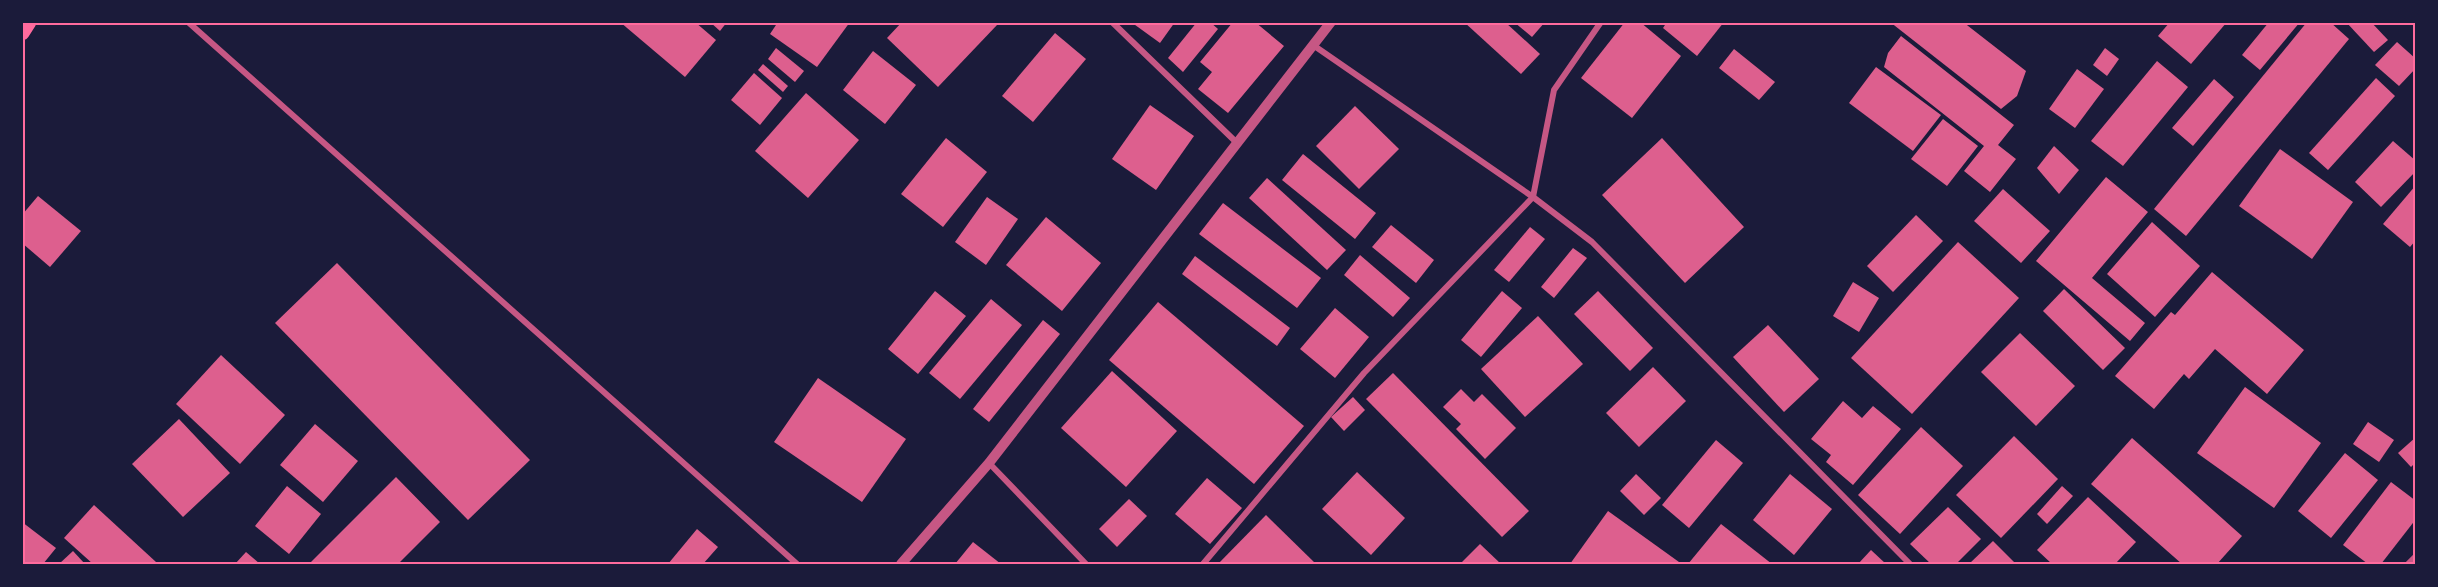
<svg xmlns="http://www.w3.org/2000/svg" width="2438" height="587" viewBox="0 0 2438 587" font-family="Arial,sans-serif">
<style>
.building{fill:#dd5f8e}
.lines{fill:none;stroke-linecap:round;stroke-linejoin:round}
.minor{stroke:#c65784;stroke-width:6}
.tertiary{stroke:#c65784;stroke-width:10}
.primary{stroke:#ff6b9d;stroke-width:15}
.neatline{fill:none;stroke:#ff6b9d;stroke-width:2}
</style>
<rect width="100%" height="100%" fill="#1b1b3a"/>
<g class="building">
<polygon points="620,22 695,22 716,40 685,77"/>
<polygon points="710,22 727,22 720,31"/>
<polygon points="778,22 850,22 817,67 770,34"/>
<polygon points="902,22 994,22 997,25 938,87 887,38"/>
<polygon points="1131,22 1175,22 1160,43"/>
<polygon points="1197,22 1210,22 1218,29 1183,72 1168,58"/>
<polygon points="1233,22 1255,22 1284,46 1228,113 1198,89 1212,72 1200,62"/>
<polygon points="1464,22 1505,22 1540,54 1521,74"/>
<polygon points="1514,22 1545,22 1532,37"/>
<polygon points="1625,22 1640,22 1681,56 1632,118 1581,78"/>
<polygon points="1667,22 1724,22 1697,56 1663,28"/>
<polygon points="1890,22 1963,22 2026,71 2017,96 2001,109"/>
<polygon points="2170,22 2227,22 2191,64 2158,36"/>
<polygon points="2269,22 2300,22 2260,70 2242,55"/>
<polygon points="2307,22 2330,22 2349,39 2186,236 2154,209"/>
<polygon points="2346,22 2371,22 2388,40 2374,52"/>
<polygon points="1055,33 1086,59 1033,122 1002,96"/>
<polygon points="1901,36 2014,125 1998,145 2016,159 1990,192 1964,171 1984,146 1884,67 1888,53"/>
<polygon points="2397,42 2416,59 2416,68 2399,86 2375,65"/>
<polygon points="776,48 804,71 795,82 768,59"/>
<polygon points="2105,48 2119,59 2107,76 2093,65"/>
<polygon points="1734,49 1775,82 1759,100 1719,68"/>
<polygon points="873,51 916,85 885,124 843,90"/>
<polygon points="2157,61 2188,87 2123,166 2091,141"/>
<polygon points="763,64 788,86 783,92 758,70"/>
<polygon points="1876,67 1941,115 1913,151 1849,103"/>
<polygon points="2077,69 2104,89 2075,128 2049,109"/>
<polygon points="754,73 782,98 760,125 731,100"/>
<polygon points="2376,78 2395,96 2328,170 2309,153"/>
<polygon points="2214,79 2234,97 2193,146 2172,128"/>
<polygon points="806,93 859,140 808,198 755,151"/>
<polygon points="1150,105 1194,136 1156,190 1112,159"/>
<polygon points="1355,106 1399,149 1359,189 1316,146"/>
<polygon points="1943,119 1978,146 1947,186 1911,159"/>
<polygon points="946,138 987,172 943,227 901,194"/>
<polygon points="1662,138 1744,227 1685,283 1602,195"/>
<polygon points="2393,141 2416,161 2416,171 2381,207 2355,182"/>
<polygon points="2054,146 2079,170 2059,194 2037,168"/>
<polygon points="2280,149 2353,202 2312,259 2239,206"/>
<polygon points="1303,154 1376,213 1355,239 1282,180"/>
<polygon points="2106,177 2148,212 2092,278 2145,323 2130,341 2036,261"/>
<polygon points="1267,178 1346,250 1327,270 1249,198"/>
<polygon points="2416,185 2416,240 2410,247 2383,224"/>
<polygon points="2003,189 2050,231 2021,263 1974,221"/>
<polygon points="38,196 81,231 50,267 22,243 22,215"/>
<polygon points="987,197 1018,219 986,265 955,242"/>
<polygon points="1223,203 1321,278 1297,308 1199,234"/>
<polygon points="1916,215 1943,241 1893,292 1867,266"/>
<polygon points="1046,217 1101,263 1062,311 1006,265"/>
<polygon points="2152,222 2200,266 2155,317 2107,274"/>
<polygon points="1391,225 1434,260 1416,283 1372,247"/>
<polygon points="1530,227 1545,239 1509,282 1494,270"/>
<polygon points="1958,242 2019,298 1912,414 1851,358"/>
<polygon points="1573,248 1587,258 1554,298 1541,287"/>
<polygon points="1360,255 1410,298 1393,317 1344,275"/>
<polygon points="1195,256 1290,328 1277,346 1182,274"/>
<polygon points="337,263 530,460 468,520 275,323"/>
<polygon points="2212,272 2304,350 2267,394 2215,349 2189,379 2184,374 2154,409 2115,376 2171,312 2175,315"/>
<polygon points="1853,282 1879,298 1859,332 1833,316"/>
<polygon points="2064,289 2125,348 2103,370 2043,311"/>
<polygon points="935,291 966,316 918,374 888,349"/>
<polygon points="1502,291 1522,308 1481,357 1461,340"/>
<polygon points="1598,291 1653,348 1630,371 1574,314"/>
<polygon points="991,299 1022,325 960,399 929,373"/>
<polygon points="1158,302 1304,426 1254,484 1109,360"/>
<polygon points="1335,308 1369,337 1335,378 1300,349"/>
<polygon points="1538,316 1583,364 1525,417 1481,369"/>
<polygon points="1043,320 1060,334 989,422 973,409"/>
<polygon points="1768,325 1819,379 1784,412 1733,357"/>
<polygon points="2020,333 2075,386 2036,426 1981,372"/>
<polygon points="221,355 285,415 240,464 176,404"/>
<polygon points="1653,367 1686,401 1639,447 1606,413"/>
<polygon points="1112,371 1177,431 1126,487 1061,428"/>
<polygon points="1393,373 1529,511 1502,537 1366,399"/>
<polygon points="818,378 906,439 862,502 774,442"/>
<polygon points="2245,387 2321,443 2274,508 2197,453"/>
<polygon points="1461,389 1474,402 1482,394 1516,428 1485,459 1456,429 1461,424 1443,407"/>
<polygon points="1353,397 1365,410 1344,431 1331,417"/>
<polygon points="1843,401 1862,418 1873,406 1901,429 1853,485 1826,462 1831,455 1811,439"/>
<polygon points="179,419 230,473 183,517 132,464"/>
<polygon points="2368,422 2394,440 2379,462 2353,444"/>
<polygon points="315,424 358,461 323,502 280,465"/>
<polygon points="1921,427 1963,466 1900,534 1858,495"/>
<polygon points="2014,436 2058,479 2001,538 1956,495"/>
<polygon points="2416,437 2416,462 2411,467 2398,453"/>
<polygon points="2132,438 2242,536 2217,564 2182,564 2091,484"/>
<polygon points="1716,440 1743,463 1689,528 1662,505"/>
<polygon points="2345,453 2378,480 2331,538 2298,511"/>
<polygon points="1357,472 1405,518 1371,555 1322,509"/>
<polygon points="1636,474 1661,498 1644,515 1620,491"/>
<polygon points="1790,474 1832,509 1794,555 1753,520"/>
<polygon points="396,477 440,522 400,562 403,564 312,564 310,563"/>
<polygon points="1207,478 1242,508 1210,544 1175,514"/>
<polygon points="2391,482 2416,501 2416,519 2381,564 2368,564 2343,545"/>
<polygon points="287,486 321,514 289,554 255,526"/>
<polygon points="2062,486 2073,496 2047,524 2037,514"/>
<polygon points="2088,497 2136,542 2115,564 2052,564 2037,550"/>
<polygon points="1129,499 1147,516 1117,547 1099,529"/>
<polygon points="94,505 156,562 154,564 93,564 64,538"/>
<polygon points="1948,507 1981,539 1956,564 1931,564 1910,544"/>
<polygon points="1608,511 1679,562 1678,564 1570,564"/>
<polygon points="1266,515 1316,564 1218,564"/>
<polygon points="22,522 56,548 43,564 22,564"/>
<polygon points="1721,524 1772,564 1688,564"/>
<polygon points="697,529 718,547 703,564 668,564"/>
<polygon points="1993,541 2016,564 1969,564"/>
<polygon points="973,542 1001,564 955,564"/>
<polygon points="1480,544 1501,564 1460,564"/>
<polygon points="1871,550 1886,564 1858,564"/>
<polygon points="73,551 85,564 59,564"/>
<polygon points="246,552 260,564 235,564"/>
</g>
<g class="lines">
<g class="minor">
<polyline points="188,22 797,564"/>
<polyline points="1112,22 1237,143"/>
<polyline points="1313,45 1533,197 1592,242 1910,564"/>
<polyline points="989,463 1086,564"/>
<polyline points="1203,564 1364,373 1533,197 1554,90 1601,22"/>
<polyline points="2408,564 2416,556"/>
</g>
<polyline class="tertiary" points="901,564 989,463 1331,22"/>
<polyline class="primary" points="22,33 29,22"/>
</g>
<rect width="2438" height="587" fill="none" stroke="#1b1b3a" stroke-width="48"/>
<rect x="24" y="24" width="2390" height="539" class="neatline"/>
</svg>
